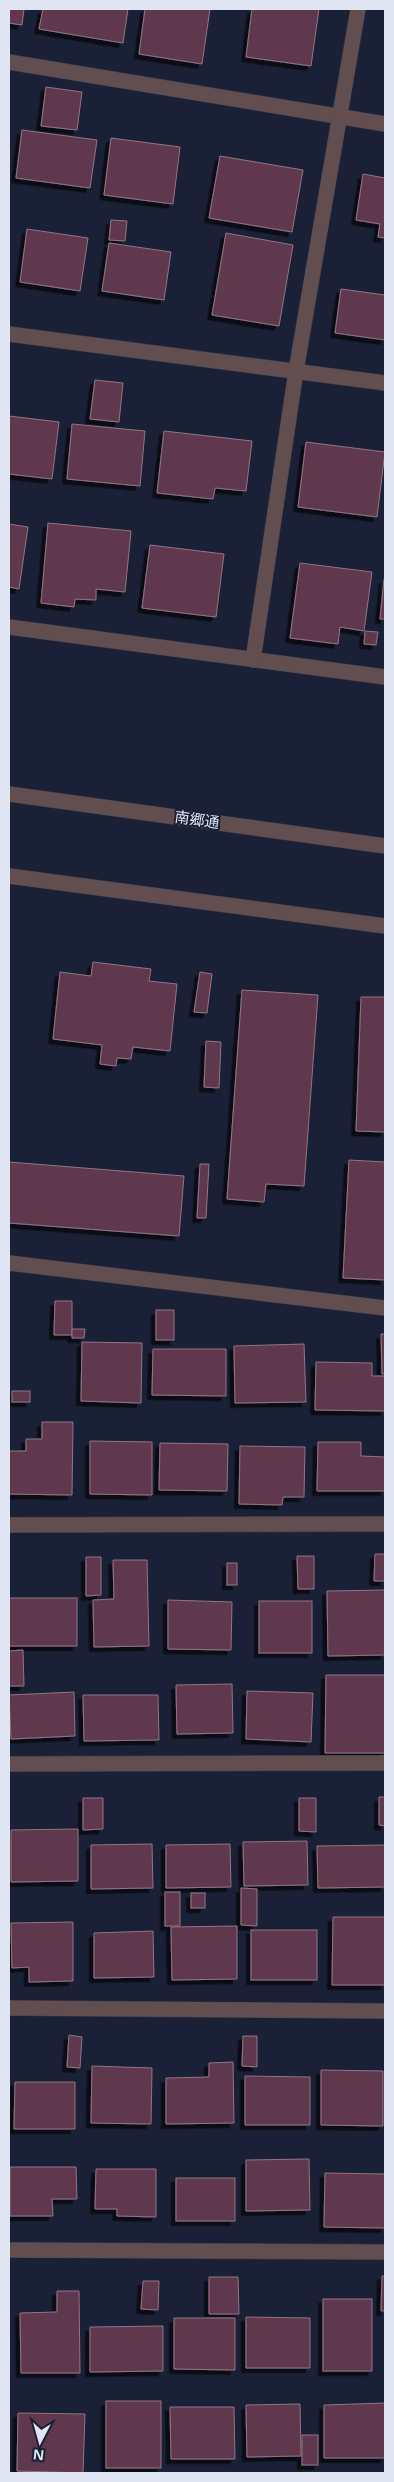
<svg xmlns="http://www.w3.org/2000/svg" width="394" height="2482" viewBox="0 0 394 2482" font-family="'Open Sans','Noto Sans JP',sans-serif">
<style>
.building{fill:#60384e;stroke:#917584;filter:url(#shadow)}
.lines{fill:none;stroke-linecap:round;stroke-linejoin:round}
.minor-casing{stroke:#363c50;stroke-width:16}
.tertiary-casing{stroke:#363c50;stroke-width:16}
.minor{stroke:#634e4f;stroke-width:15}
.tertiary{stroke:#634e4f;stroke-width:15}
.labels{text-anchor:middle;stroke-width:4;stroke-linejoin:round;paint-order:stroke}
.street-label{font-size:15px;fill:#e0e5f3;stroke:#1a2035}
</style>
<defs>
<filter id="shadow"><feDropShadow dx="-4.5" dy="4.5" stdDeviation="0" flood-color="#0009"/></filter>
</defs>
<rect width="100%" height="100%" fill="#1a2035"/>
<g class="building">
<polygon points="9,9 24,9 22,25 9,23"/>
<polygon points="43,9 128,9 123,43 39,29"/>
<polygon points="145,9 210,9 202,64 139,54"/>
<polygon points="252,9 319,9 311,66 246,57"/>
<polygon points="46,87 82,92 77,130 41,126"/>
<polygon points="22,130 97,140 90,188 16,178"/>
<polygon points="111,138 180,147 173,204 104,195"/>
<polygon points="220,156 303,170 292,232 209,218"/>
<polygon points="363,174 385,178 385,238 378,237 380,224 356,220"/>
<polygon points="111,220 127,221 125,241 109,240"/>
<polygon points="27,229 88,238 80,291 20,282"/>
<polygon points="226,233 293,245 279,326 212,315"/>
<polygon points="109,243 171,252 164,300 102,291"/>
<polygon points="341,289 385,295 385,340 335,333"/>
<polygon points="95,380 123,383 119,422 90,419"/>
<polygon points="9,416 59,422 52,479 9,474"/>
<polygon points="72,424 145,431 140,486 67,479"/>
<polygon points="164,431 252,441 246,491 215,488 213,499 157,493"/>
<polygon points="306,442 385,452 377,517 298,507"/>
<polygon points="48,523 131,531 125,592 96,589 96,600 75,599 74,607 41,603"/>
<polygon points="9,524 28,527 19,589 9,587"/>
<polygon points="150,545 224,554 216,617 142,608"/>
<polygon points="300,563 372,572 364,631 340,627 338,644 290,638"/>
<polygon points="384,579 385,579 385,619 380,619"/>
<polygon points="365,631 378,632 376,645 364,644"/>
<polygon points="93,962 151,969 149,981 177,984 170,1051 133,1047 131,1059 117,1058 116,1066 100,1064 102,1045 53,1039 60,972 91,976"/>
<polygon points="200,972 212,974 207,1013 194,1012"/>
<polygon points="242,990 318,995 304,1186 266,1184 264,1202 227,1199"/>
<polygon points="361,997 385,997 385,1132 356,1131"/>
<polygon points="206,1041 221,1042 219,1088 204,1087"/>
<polygon points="349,1160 385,1162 385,1280 343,1278"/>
<polygon points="9,1162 184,1176 179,1236 9,1223"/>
<polygon points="200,1164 209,1164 206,1218 197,1218"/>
<polygon points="55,1301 72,1301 72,1335 54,1335"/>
<rect x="156" y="1310" width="18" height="30"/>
<polygon points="72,1329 85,1329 84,1338 72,1338"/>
<polygon points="381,1334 385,1334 385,1374 382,1374"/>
<polygon points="82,1342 142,1343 141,1403 81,1401"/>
<polygon points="304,1344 306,1402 235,1403 234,1346"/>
<polygon points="153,1349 226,1349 226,1396 152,1395"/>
<polygon points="316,1362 372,1363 372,1376 385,1376 385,1411 315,1410"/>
<rect x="12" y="1391" width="18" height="11"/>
<polygon points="42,1422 73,1422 72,1495 9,1494 9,1451 26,1451 26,1439 42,1439"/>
<polygon points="90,1441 152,1442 152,1495 90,1494"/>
<polygon points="318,1442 361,1442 361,1456 385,1457 385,1491 317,1491"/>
<polygon points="160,1443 228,1444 227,1491 159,1490"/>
<polygon points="240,1446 305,1447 304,1497 283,1497 282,1505 239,1504"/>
<polygon points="375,1554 385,1554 385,1581 374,1581"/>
<polygon points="297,1556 314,1556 314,1589 298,1589"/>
<polygon points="86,1557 101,1557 101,1595 86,1596"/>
<polygon points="113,1560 147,1560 149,1646 94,1647 93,1600 114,1599"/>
<rect x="227" y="1563" width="10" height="22"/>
<polygon points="385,1590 385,1655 328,1656 327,1591"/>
<rect x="9" y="1598" width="68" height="48"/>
<polygon points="168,1600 232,1602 231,1650 168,1649"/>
<rect x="259" y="1601" width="53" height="52"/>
<polygon points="23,1650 24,1686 9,1686 9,1651"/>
<polygon points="326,1675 385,1675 385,1753 325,1753"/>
<polygon points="232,1684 233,1733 177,1734 176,1685"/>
<polygon points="247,1691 313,1693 311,1742 246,1739"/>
<polygon points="74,1692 75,1736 11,1739 9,1695"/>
<polygon points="83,1695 158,1695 159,1740 84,1741"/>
<polygon points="379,1797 385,1797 385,1826 379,1825"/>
<polygon points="83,1798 103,1798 103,1829 83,1830"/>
<polygon points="299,1798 316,1798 316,1832 299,1831"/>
<polygon points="78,1829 78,1881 11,1882 11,1830"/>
<polygon points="307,1841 308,1885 244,1886 243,1842"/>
<polygon points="152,1844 153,1888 91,1889 91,1845"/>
<polygon points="230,1844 231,1887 166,1888 166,1845"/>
<polygon points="385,1845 385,1887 318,1888 317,1846"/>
<polygon points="241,1888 257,1889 257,1926 241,1925"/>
<rect x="165" y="1892" width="15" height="34"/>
<rect x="191" y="1893" width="14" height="15"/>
<polygon points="333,1917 385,1917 385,1985 332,1985"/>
<polygon points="73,1922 73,1981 29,1982 29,1967 12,1968 11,1923"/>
<polygon points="237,1926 237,1979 172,1980 171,1927"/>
<rect x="251" y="1930" width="66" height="50"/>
<polygon points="153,1931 154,1977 94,1978 94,1933"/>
<polygon points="69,2035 82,2037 80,2068 67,2067"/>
<polygon points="243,2036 257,2036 257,2067 242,2066"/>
<polygon points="233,2062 234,2123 166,2124 166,2078 209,2077 209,2063"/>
<polygon points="92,2066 152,2068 151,2124 91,2123"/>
<polygon points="321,2070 383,2071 383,2126 321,2125"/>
<polygon points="245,2076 310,2077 310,2125 245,2125"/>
<polygon points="15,2082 75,2082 75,2129 14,2129"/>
<polygon points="309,2159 310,2210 246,2211 246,2160"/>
<polygon points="10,2167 76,2167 77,2199 52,2199 53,2216 10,2216"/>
<polygon points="96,2169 156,2169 156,2217 117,2216 117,2209 95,2209"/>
<polygon points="325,2173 385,2174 385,2228 324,2227"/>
<rect x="176" y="2178" width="59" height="43"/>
<polygon points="382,2276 385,2276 385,2311 381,2311"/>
<polygon points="209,2277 238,2277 239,2314 209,2314"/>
<polygon points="143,2281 159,2281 158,2310 141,2309"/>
<polygon points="57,2291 79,2291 80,2373 21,2373 20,2313 57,2312"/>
<rect x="323" y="2299" width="49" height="72"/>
<polygon points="246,2317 310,2318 310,2368 246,2368"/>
<polygon points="174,2318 235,2318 235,2370 174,2369"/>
<polygon points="163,2326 163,2371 90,2372 90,2327"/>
<rect x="106" y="2401" width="55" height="67"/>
<polygon points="385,2403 385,2458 324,2458 324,2405"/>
<polygon points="300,2404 301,2456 247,2457 246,2405"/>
<polygon points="170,2407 234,2407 235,2459 171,2459"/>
<polygon points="18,2413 85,2414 83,2473 17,2471"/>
<rect x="302" y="2435" width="16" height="30"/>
</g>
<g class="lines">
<g class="minor-casing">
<g id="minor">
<polyline points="9,62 385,124"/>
<polyline points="9,334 385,383"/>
<polyline points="9,627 385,677"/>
<polyline points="253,660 296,371 358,9"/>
<polyline points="9,1263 385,1308"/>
<polyline points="9,1525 385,1524"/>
<polyline points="9,1764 385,1763"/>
<polyline points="9,2008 385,2011"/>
<polyline points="9,2250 385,2252"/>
</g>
</g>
<g class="tertiary-casing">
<g id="tertiary">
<polyline points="9,794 385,846"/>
<polyline points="9,876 385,926"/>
</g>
</g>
<use href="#minor" class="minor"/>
<use href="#tertiary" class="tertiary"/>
</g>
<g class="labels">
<g class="street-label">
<text transform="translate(197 820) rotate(8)" y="5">南郷通</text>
</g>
</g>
<rect width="394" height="2482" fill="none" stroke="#e0e5f3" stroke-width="20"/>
<g transform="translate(40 2442) rotate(186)" stroke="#1a2035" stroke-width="4" paint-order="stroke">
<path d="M0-4L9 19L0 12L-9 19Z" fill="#e0e5f3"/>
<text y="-8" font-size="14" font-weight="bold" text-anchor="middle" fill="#e0e5f3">N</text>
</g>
</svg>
